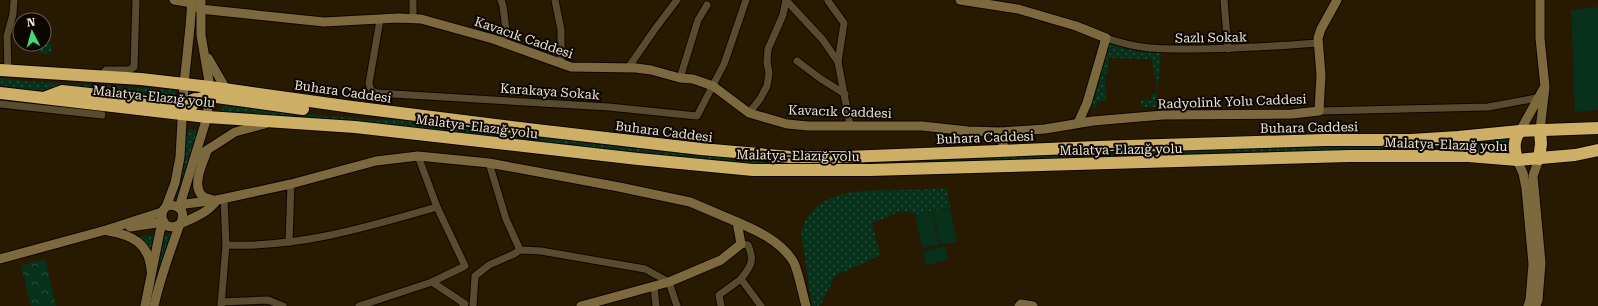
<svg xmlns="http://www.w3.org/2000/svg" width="1598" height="306" viewBox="0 0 1598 306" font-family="'Roboto Serif',serif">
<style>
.grass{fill:url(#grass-dots)}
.park{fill:url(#park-crowns)}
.pitch{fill:#07311b}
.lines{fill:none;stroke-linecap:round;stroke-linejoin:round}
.street-casing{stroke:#100500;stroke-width:9}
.secondary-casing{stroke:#100500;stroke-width:11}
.highway-casing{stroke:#100500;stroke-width:14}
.street{stroke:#594b2d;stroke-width:7}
.secondary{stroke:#7c693e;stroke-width:9}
.highway{stroke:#cdaf65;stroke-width:12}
.labels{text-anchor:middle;stroke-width:4;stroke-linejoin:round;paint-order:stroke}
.street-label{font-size:13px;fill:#eee5d4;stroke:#0b0600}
</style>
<defs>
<pattern id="grass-dots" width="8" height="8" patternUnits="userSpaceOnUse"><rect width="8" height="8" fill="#07311b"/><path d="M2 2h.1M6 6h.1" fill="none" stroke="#2b4f3b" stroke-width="1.8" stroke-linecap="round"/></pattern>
<pattern id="park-crowns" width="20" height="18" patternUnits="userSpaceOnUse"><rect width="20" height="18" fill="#07311b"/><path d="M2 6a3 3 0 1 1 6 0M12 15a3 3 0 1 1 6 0" fill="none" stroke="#2b4f3b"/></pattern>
</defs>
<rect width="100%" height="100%" fill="#271a00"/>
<g class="grass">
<polygon points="1110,43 1136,51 1161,53 1156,107 1141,107 1141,100 1151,100 1152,94 1156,94 1157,87 1152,59 1109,58 1108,73 1105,74 1106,101 1097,101 1097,107 1091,107"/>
<polygon points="40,44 52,44 51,54 39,53"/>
<polygon points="0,78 24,81 176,90 174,99 61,88 39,91 0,85"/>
<path d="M222,106c43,4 86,8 130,12 19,2 38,1 57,3 133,15 265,37 399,41l424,-15h147l41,-2 87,-7 1,17 -196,-3h-79l-366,13 -105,1 -157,-17 -199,-23 -53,-5 -131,-8z"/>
<path d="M185,129l13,2 -9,29 -11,45 -7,1c11,-25 14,-50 14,-77z"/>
<path d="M947,188l3,20 -35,7v-2l-16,-1 -27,11 8,31 -1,2 -44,20 -15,30h-8l-11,-74c15,-45 61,-41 100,-42 15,0 31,-1 46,-2z"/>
<polygon points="173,234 152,306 148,306 162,235"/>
<polygon points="154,235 150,258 146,245 141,236"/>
</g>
<polygon class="park" points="45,259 56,306 31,306 21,266"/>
<g class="pitch">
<polygon points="1598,7 1598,110 1575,112 1571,10"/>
<polygon points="950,208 957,242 940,245 933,212"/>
<polygon points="932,212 939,245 922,248 915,215"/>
<polygon points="945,246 948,260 926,265 923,252"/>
</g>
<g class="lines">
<g class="street-casing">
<g id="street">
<polyline points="413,0 413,18"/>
<polyline points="501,0 503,6 506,30 501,42"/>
<polyline points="555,0 561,30 561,64"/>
<polyline points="786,0 823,40 838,62 850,125"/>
<polyline points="1224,0 1228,49"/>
<polyline points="828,1 844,23 838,62"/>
<path d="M380,20l-11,63c1,6 2,8 8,10l232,14 88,9 27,-52 22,-64"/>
<path d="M1106,38c35,12 54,11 90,11 41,0 81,-3 122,-6"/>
<polyline points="797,61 821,79 845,94"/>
<polyline points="628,68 655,29 677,0"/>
<polyline points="8,71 7,36 13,14 14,0"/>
<polyline points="101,77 106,70 129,70 134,67 136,0"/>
<polyline points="680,78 698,20 707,5"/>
<polyline points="0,104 102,115"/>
<polyline points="1319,111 1488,107 1542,97"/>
<polyline points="749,113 760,99 767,86 769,73 767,62 768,49 783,15 786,0"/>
<polyline points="418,156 437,207 465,266 432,282 465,304 463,306"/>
<polyline points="489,163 506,219 520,250 541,251 645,269 669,282 677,306"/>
<polyline points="289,242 291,184"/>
<path d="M741,244l7,1c7,16 3,21 -7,34l20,27"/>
<path d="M226,245c72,3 142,-18 211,-38"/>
<polyline points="654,287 656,306"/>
<polyline points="221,302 268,300 283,306"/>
<polyline points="221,306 226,245 224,199"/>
<polyline points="359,306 432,282"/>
<polyline points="473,306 475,276 489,265 514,254 520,250"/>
<polyline points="721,306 719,295 741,279"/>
</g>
</g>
<g class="secondary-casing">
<g id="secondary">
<polyline points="174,0 192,3 200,9 324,22 398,18 421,19 493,39 571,67 636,68 651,70 680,78 693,79 713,86 749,113 787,124 808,126 922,126 968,131 1001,132 1045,129 1093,121 1163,115 1292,114 1319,111 1321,75 1318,38 1321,29 1337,0"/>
<polyline points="960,0 1018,9 1076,26 1106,38 1087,103 1078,123"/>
<polyline points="1540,0 1540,38 1545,87 1540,130"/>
<polyline points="208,58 226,89"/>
<polyline points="1520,131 1544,88"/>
<polyline points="1001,132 1004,150"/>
<path d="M207,151c-4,11 -17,37 -3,46 2,1 7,2 9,3"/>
<polyline points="1517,160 1523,173 1526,188 1533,264 1530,300 1528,306"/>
<polyline points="194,161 207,150 235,132 265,124"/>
<polyline points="166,207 175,183 180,157 184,84 190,27 192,0"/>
<polyline points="179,208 185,204 217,200 291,184 376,161 418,156 489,163 619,187 690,202 737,222 741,244 721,260 669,282 581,306"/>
<polyline points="179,208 207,117 210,87 201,35 201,0"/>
<path d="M737,222c21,9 43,19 56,39 5,8 10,35 13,45"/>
<polyline points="130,227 164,222 160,231 145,306"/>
<path d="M108,231c24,4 41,12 43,39"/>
<polyline points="0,259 106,230 162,212"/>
<path d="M154,306c6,-28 16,-55 26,-82 4,-7 4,-16 -5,-18 -19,-6 -17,31 5,18 13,-6 28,-11 37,-24"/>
<polyline points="1019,306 1021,304 1033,306"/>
<polyline points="1536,306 1538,300 1541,263 1533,176 1539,159"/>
</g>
</g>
<g class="highway-casing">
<g id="highway">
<polyline points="0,70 141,79 210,87 352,107 536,130 701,149 791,157 846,157 1097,147 1325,140 1411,140 1458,137 1520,131 1598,128"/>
<polyline points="0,93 207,117 355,127 638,159 753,170 870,170 1349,156 1468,156 1517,160 1575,155 1598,150"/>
<polyline points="46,97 62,91 183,104 195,99"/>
<polyline points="182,114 199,99 209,96 303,109"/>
<polyline points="1539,159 1541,144 1540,130"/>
<path d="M1517,160c-3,-11 -4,-20 3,-29"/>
</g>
</g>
<use href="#street" class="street"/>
<use href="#secondary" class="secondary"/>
<use href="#highway" class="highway"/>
</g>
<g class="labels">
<g class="street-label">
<text transform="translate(524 37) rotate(19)" y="5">Kavacık Caddesi</text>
<text transform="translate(1211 37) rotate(-1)" y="5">Sazlı Sokak</text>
<text transform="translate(343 91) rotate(8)" y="5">Buhara Caddesi</text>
<text transform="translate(550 91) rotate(4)" y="5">Karakaya Sokak</text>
<text transform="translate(154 96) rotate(6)" y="5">Malatya-Elazığ yolu</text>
<text transform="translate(1232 101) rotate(-2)" y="5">Radyolink Yolu Caddesi</text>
<text transform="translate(840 111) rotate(2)" y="5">Kavacık Caddesi</text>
<text transform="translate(477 126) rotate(7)" y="5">Malatya-Elazığ yolu</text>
<text transform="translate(1309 127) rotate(-1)" y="5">Buhara Caddesi</text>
<text transform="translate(664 131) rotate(7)" y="5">Buhara Caddesi</text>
<text transform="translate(985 137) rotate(-2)" y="5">Buhara Caddesi</text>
<text transform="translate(1446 144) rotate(2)" y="5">Malatya-Elazığ yolu</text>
<text transform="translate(1121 149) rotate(-1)" y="5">Malatya-Elazığ yolu</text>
<text transform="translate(798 155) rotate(1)" y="5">Malatya-Elazığ yolu</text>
</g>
</g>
<g transform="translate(32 32) rotate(354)"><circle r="19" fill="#0b0600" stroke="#665f55"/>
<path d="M0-3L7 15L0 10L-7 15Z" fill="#45d77a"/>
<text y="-6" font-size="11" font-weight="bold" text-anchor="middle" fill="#eee5d4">N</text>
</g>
</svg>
